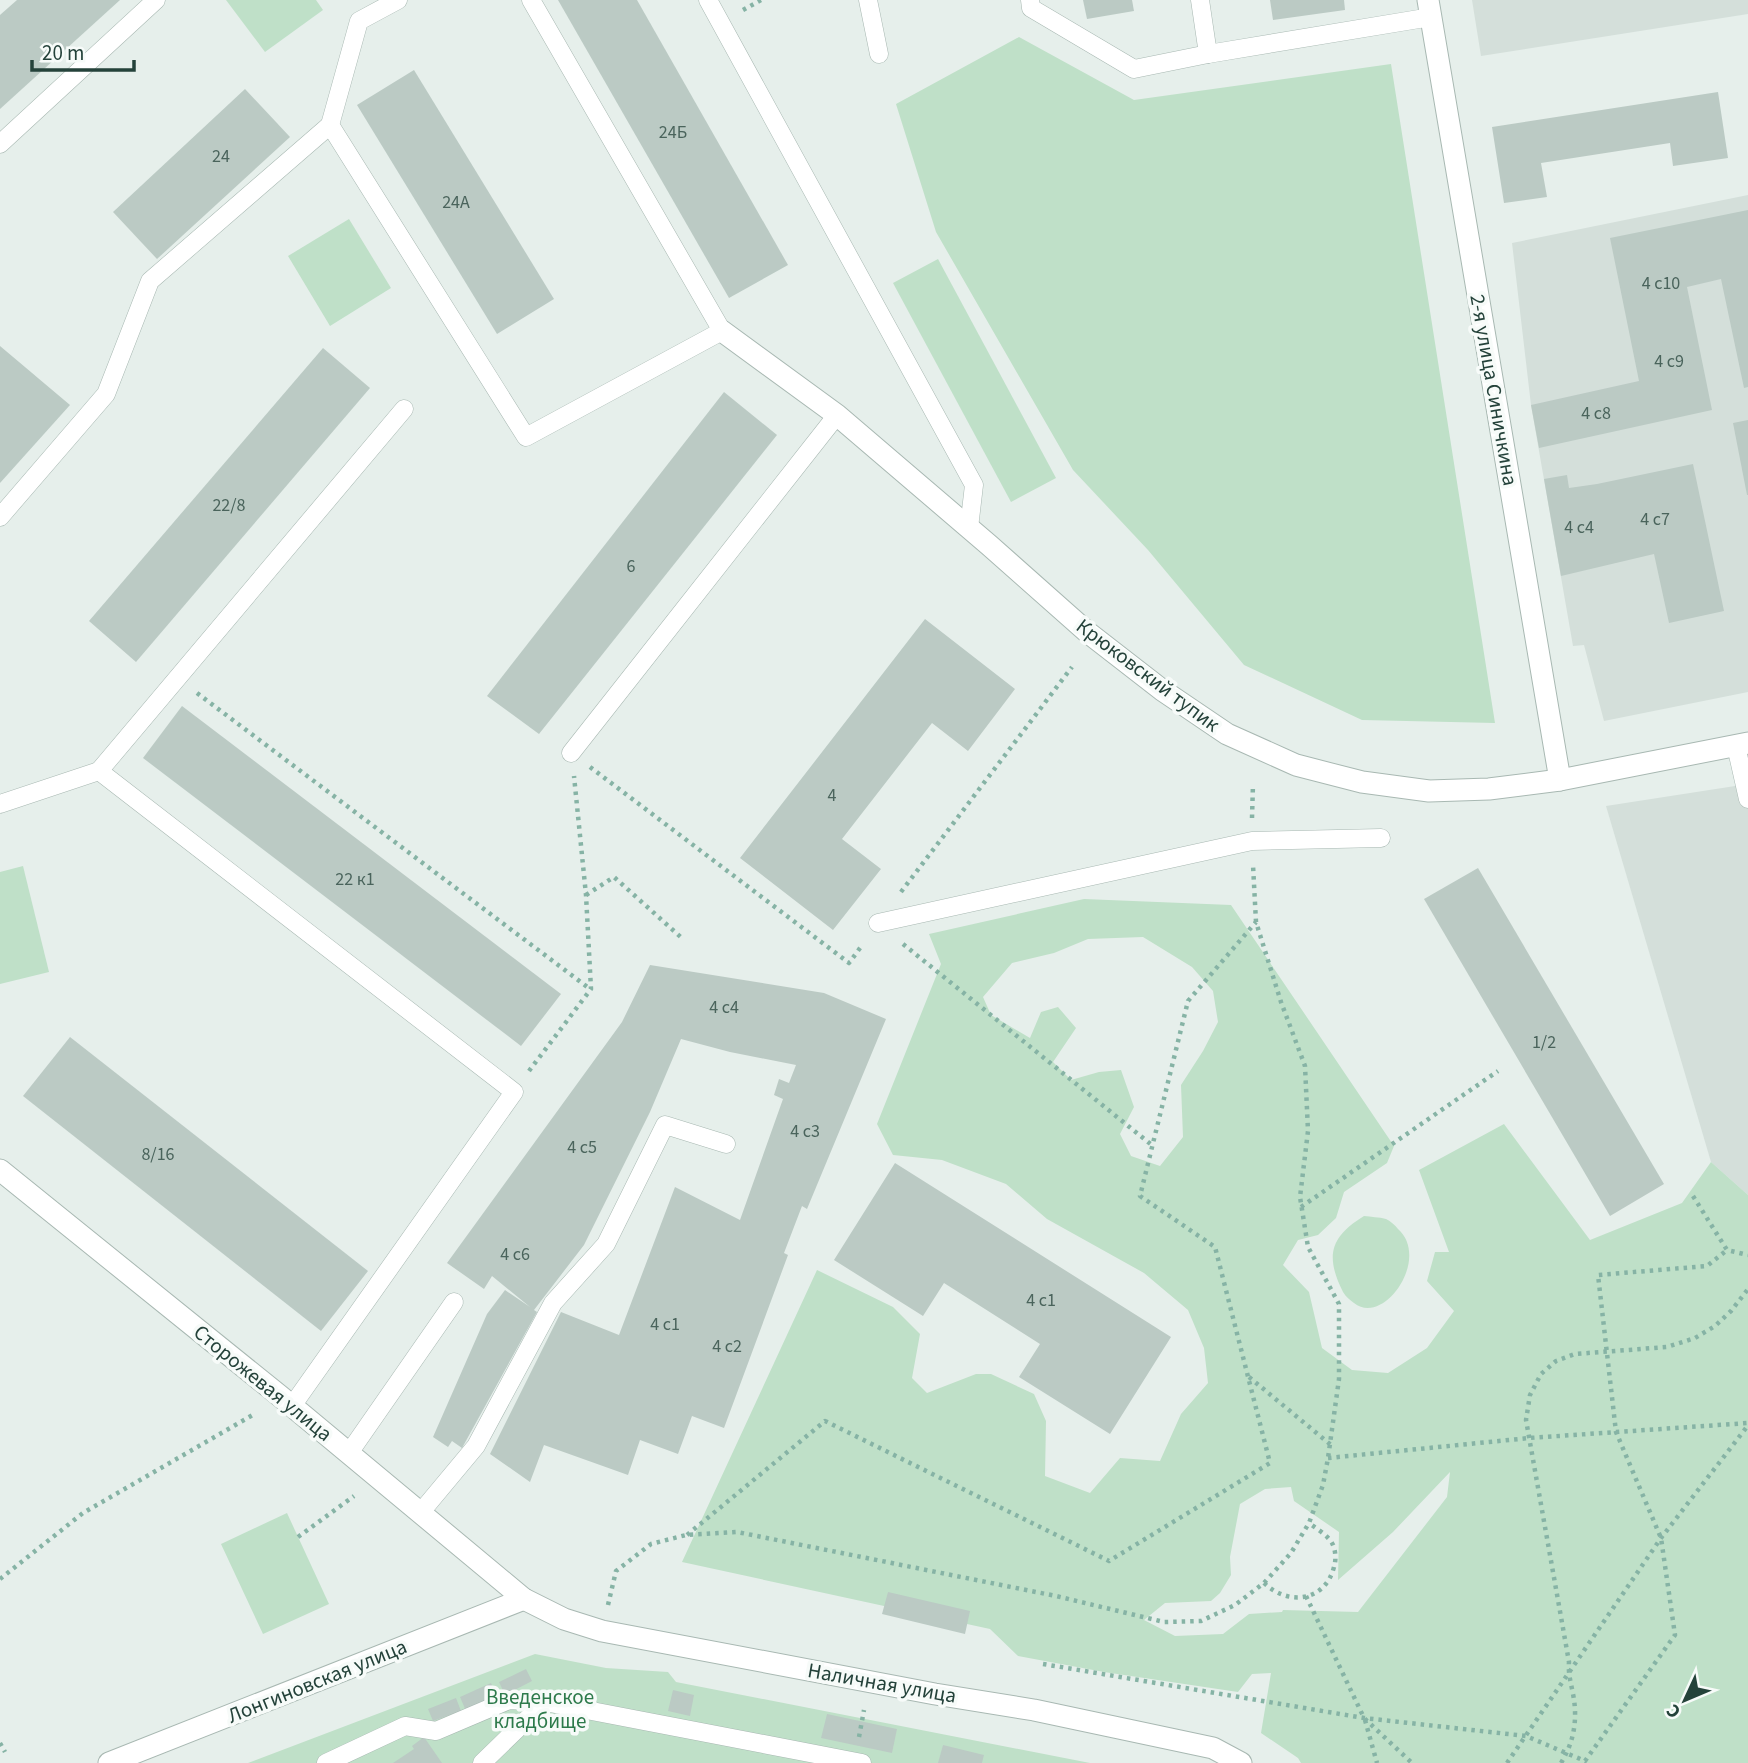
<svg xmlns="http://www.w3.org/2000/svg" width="1748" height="1763" viewBox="0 0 1748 1763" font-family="'Source Sans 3',sans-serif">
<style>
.built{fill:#d4dfda}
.green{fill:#bfe0c8;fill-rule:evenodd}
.building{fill:#bbcac4}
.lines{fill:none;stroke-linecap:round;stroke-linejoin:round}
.service-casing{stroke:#a8b8b2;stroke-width:19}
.minor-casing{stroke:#a8b8b2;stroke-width:23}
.path{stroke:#86b3a5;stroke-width:4.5;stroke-dasharray:3.5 5;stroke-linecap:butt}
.service{stroke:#fff;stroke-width:18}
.minor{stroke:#fff;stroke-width:21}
.labels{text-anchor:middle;stroke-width:7;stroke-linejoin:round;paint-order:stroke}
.number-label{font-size:18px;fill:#4a645c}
.street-label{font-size:21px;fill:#24423a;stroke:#f7fbf9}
.park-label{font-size:21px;fill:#2d7a4b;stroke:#f7fbf9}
</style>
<rect width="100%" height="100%" fill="#e6efeb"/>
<g class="built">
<polygon points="1472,0 1748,0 1748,14 1481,56"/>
<polygon points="1748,195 1748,692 1604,721 1584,645 1573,646 1531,405 1512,243"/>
<polygon points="1748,784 1748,1195 1711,1162 1606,806"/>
</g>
<g class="green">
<polygon points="226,0 316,0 323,10 265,52"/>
<polygon points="1019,37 1134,100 1391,64 1495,723 1362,720 1244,665 1148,550 1073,470 936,232 896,104"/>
<polygon points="349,219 391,288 330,326 288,256"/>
<polygon points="938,259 1056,478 1011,502 893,283"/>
<polygon points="23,866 49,972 0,984 0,872"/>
<path d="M1084,899l147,6 163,241 -7,17 -43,29 -8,26 -18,17 -20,5 -15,25 26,27 13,56 30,22 36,3 39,-25 27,-37 -27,-30 8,-29h14l-30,-82 85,-46 86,116 92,-37 29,-41 37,33v568h-447l-3,-5 -37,-25 10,-60 -19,1 -14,18 -134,-20 -86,-16 -28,-27 -308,-67 135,-292 76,37 27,27 -8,44 15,15 49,-19h15l43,20 12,27 -1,55 45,17 30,-35 40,3 21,-47 27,-31 -4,-35 -16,-38 -44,-37 -97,-54 -41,-35 -64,-24 -49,-5 -16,-31 64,-160 -12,-30zM1143,937l49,30 21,24 5,31 -15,29 -22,34 2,52 -23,29 -29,-10 -11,-22 14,-27 -13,-37 -22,2 -28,8 -18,-18 23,-34 -18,-21 -17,5 -11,26 -39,-23 -8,-18 29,-34 42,-10 34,-14zM1450,1472l-3,25 -89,115 -75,-2 -1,2 -33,2 -26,20 -48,2 -31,-16 21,-17 46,-2 9,-8 11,-18 -1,-18 10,-53 25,-15 26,-2 3,14 45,31 -1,48 55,-48z"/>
<path d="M1364,1216c7,1 15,1 22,3 4,2 9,6 12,10 33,29 -14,98 -44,74 -4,-3 -8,-6 -11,-11 -18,-36 -13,-55 21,-76z"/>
<polygon points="287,1513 329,1604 263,1634 221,1544"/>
<polygon points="535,1654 606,1668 668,1672 676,1682 1090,1763 248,1763"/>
</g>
<g class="building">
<polygon points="17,0 120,0 0,109 0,15"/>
<polygon points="558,0 637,0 788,265 729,298"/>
<polygon points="1083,0 1132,0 1134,11 1087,19"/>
<polygon points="1270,0 1344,0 1345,10 1273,20"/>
<polygon points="414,70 554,299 497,334 357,105"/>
<polygon points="245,89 290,137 157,259 113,212"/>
<polygon points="1718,92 1728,158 1673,166 1670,143 1541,163 1547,197 1504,203 1492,127"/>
<polygon points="1748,210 1748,387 1744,388 1721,279 1687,287 1712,410 1539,448 1531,405 1639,381 1610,238"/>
<polygon points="0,346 70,405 0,483"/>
<polygon points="323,348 370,388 136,662 89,621"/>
<polygon points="724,392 777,435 539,734 487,696"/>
<polygon points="1748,420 1748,495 1747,495 1733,423"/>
<polygon points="1693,464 1724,611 1669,623 1654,554 1561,576 1544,479 1567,475 1569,488 1597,484"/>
<polygon points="925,619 1015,689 968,751 932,723 842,839 881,869 833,930 740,858"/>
<polygon points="182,706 561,994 521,1046 143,758"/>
<polygon points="1478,868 1664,1184 1610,1216 1424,899"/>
<polygon points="650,965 824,993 886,1019 807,1209 802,1206 784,1253 788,1255 724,1428 692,1416 678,1454 640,1440 628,1475 544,1445 530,1482 490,1454 561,1312 619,1335 675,1187 740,1220 783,1099 774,1095 779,1079 789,1083 796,1065 730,1052 681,1039 650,1112 584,1245 534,1310 537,1312 462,1448 452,1441 448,1447 433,1437 487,1314 505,1290 530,1307 492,1276 484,1289 447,1263 622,1022"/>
<polygon points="70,1037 368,1271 321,1331 23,1096"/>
<polygon points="895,1163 1171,1337 1110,1434 1019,1377 1040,1344 944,1283 923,1316 834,1260"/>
<polygon points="888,1592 970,1611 965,1634 882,1614"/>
<polygon points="526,1669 532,1681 505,1695 499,1682"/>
<polygon points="491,1683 497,1697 466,1711 460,1697"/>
<polygon points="673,1690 694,1695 690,1716 668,1711"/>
<polygon points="456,1698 461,1711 433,1721 428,1709"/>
<polygon points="827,1714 897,1729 892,1753 821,1738"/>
<polygon points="424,1737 442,1763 393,1763 414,1749 412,1746"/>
<polygon points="943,1745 984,1755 982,1763 938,1763"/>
</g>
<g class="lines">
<g class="service-casing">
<g id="service">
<polyline points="708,0 974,485 969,528"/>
<polyline points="868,0 879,54"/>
<polyline points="1030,0 1031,8 1134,69 1208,54 1431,17"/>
<polyline points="1200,0 1208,54"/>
<polyline points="330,125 359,21 398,0"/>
<polyline points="0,144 156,0"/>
<polyline points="0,517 106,394 150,281 330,125 526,437 722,331 531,0"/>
<polyline points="1736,746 1748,799"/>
<polyline points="571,753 837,415"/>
<polyline points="99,771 404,409"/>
<polyline points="0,804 99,771 514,1092 292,1406"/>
<polyline points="878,923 1252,841 1381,838"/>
<polyline points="349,1453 454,1302"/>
<polyline points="421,1512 476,1446 553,1303 606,1244 665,1125 726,1144"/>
<polyline points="326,1763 405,1726 436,1731 509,1700 545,1702 862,1763"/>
<polyline points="482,1763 545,1702"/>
</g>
</g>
<g class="minor-casing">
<g id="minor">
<polyline points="1428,0 1560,780"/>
<polyline points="722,331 837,415 989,545 1086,631 1162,690 1227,734 1296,765 1362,782 1429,791 1489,789 1560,780 1748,743"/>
<polyline points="0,1170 280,1396 524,1599 564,1619 602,1631 935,1694 1034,1710 1213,1748 1241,1763"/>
<polyline points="109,1763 524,1599"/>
</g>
</g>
<g class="path">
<polyline points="743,10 761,0"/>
<polyline points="197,693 590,989"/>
<polyline points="590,767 849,963 863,944"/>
<polyline points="1252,818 1253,784"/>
<polyline points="901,892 1072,667"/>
<polyline points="586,895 614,877 684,940"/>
<polyline points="903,944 1153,1146"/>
<polyline points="529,1071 591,989 586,895 574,776"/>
<polyline points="1693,1196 1727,1250 1748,1255"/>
<polyline points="1301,1207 1498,1071"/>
<polyline points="1249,1377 1331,1445"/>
<polyline points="1328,1458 1529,1438 1748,1423"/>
<polyline points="687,1535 825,1421 1109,1561 1270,1463 1215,1247 1140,1196 1188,1001 1256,922"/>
<polyline points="298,1537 354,1496"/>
<polyline points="0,1579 83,1513 256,1413"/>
<path d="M1264,1583c24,23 61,19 70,-16 2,-6 2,-15 -1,-22 -4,-9 -16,-16 -24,-22"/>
<polyline points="1306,1596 1364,1718 1412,1763"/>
<polyline points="608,1605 616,1571 651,1544 686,1535 737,1532 1056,1596 1164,1622 1201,1621 1235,1605 1264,1583 1291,1553 1309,1523 1323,1485 1328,1458 1339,1379 1339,1304 1308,1247 1300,1197 1308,1131 1305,1066 1281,1002 1256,922 1253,865"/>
<polyline points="1043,1664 1364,1718 1526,1736 1585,1761 1675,1635 1661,1538 1616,1432 1598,1275 1707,1266 1727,1250"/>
<polyline points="1365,1720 1377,1763"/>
<polyline points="859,1737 864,1710"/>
<polyline points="0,1743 5,1752"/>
<polyline points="1507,1763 1661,1538 1746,1428"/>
<path d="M1561,1763c13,-21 17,-44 12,-69 -2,-11 -5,-20 -4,-32l-43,-242 4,-25 11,-21 15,-13 19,-7 92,-7 28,-9 20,-12 16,-15 17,-22"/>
</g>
<use href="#service" class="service"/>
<use href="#minor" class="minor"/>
</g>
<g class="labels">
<g class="number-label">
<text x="673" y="138">24Б</text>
<text x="221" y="162">24</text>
<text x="456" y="208">24А</text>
<text x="1661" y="289">4 с10</text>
<text x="1669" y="367">4 с9</text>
<text x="1596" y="419">4 с8</text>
<text x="229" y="511">22/8</text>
<text x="1655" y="525">4 с7</text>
<text x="1579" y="533">4 с4</text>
<text x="631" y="572">6</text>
<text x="832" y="801">4</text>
<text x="355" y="885">22 к1</text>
<text x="724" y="1013">4 с4</text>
<text x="1544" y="1048">1/2</text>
<text x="805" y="1137">4 с3</text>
<text x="582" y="1153">4 с5</text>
<text x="158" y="1160">8/16</text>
<text x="515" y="1260">4 с6</text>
<text x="1041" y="1306">4 с1</text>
<text x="665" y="1330">4 с1</text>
<text x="727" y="1352">4 с2</text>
</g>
<g class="street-label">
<text transform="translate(1494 390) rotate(80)" y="7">2-я улица Синичкина</text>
<text transform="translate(1148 675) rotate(37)" y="7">Крюковский тупик</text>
<text transform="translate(263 1383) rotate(39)" y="7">Сторожевая улица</text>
<text transform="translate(317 1681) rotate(-22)" y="7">Лонгиновская улица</text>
<text transform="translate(882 1683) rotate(10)" y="7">Наличная улица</text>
</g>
<g class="park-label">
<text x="540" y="1704">Введенское<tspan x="540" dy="24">кладбище</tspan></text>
</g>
</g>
<g transform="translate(1685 1700) rotate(226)" stroke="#f7fbf9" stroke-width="5" paint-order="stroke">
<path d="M0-5L12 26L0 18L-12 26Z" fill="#24423a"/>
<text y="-10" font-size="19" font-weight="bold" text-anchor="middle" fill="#24423a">С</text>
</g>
<path d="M32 60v10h102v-10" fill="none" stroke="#24423a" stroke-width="3.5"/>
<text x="42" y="60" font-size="21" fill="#24423a" stroke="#f7fbf9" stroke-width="5" paint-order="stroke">20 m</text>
</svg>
